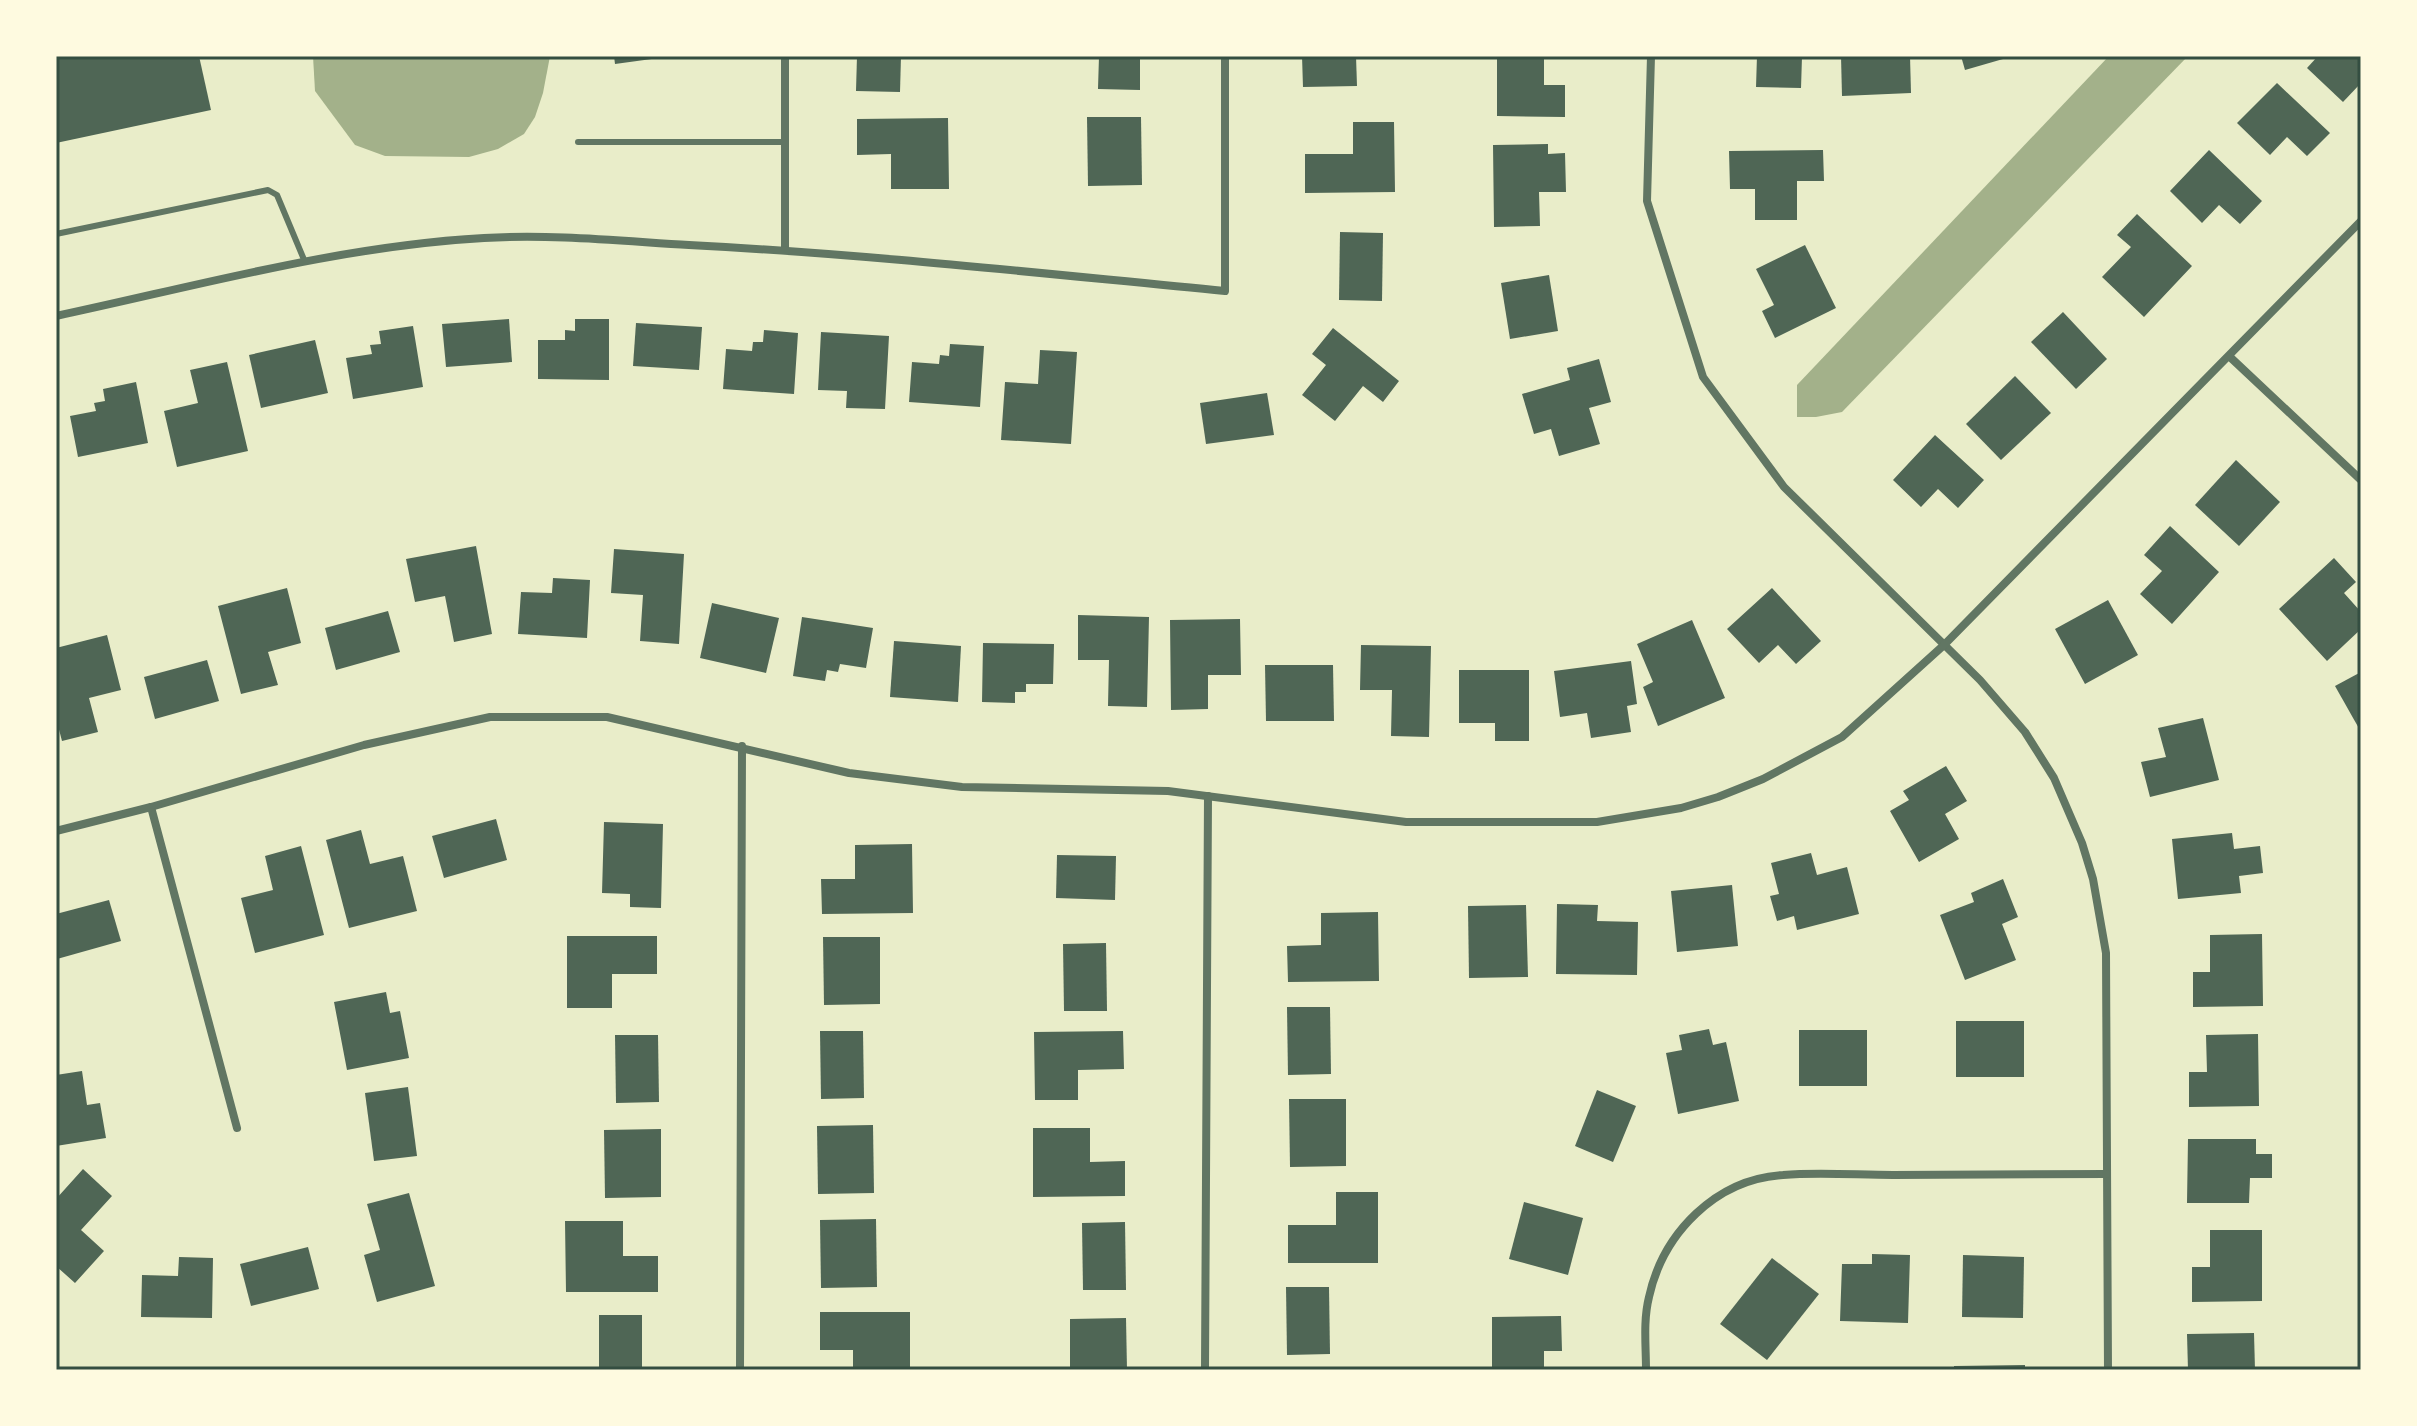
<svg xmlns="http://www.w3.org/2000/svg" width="2417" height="1426" viewBox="0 0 2417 1426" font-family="'Roboto Condensed',sans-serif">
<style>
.water{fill:#a3b18a}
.building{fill:#4f6655}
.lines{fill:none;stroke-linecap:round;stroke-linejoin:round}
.service{stroke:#617663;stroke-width:6}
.minor{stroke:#617663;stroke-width:8}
.neatline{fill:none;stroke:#344e41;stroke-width:3}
</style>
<rect width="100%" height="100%" fill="#e9edc9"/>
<g class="water">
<polygon points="313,56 550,56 543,93 535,117 524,134 498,149 469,157 385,156 355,145 315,91"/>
<polygon points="2109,56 2188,56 1842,412 1816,417 1797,417 1797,385"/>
</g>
<g class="building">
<polygon points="66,56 199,56 211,110 56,143 56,58"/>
<polygon points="614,56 659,56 659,58 615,64"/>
<polygon points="857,56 901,56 900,92 856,91"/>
<polygon points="1099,56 1140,56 1140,90 1098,89"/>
<polygon points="1302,56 1356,56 1357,86 1303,87"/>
<polygon points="1497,56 1544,56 1544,85 1565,85 1565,117 1497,116"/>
<polygon points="1757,56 1802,56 1801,88 1756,87"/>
<polygon points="1841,56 1910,56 1911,93 1842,96"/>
<polygon points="1961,56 2010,56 2010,57 1965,70"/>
<polygon points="2318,56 2361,56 2361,83 2343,102 2307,68"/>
<polygon points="2277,83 2330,133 2307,156 2287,137 2270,155 2237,123"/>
<polygon points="1087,117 1141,117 1142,185 1088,186"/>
<polygon points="948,118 949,189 891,189 891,154 857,155 857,119"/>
<polygon points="1353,122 1394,122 1395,192 1305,193 1305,154 1353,154"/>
<polygon points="1548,144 1548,154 1565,153 1566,192 1539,192 1540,226 1494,227 1493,145"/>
<polygon points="1823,150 1824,181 1797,181 1797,220 1755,220 1755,189 1730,189 1729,151"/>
<polygon points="2209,150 2262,201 2240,224 2219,205 2202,223 2170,191"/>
<polygon points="2137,214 2192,266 2144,317 2102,277 2131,247 2117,235"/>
<polygon points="1340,232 1383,233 1382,301 1339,300"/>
<polygon points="1805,245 1836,308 1775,338 1762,311 1774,305 1756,269"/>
<polygon points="1549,275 1558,331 1510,339 1501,283"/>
<polygon points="2063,312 2107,359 2076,389 2031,342"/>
<polygon points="509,319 512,362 446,367 442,324"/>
<polygon points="575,319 609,319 609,380 538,379 538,340 565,340 565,330 575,331"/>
<polygon points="636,323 702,327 699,370 633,366"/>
<polygon points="413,326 423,387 353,399 346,358 372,354 370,345 381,344 379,331"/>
<polygon points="1333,328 1399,381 1383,402 1363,386 1335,421 1302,395 1326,365 1312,354"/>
<polygon points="764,330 798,333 794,394 723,389 726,349 752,351 753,342 763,342"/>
<polygon points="821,332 889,336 885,409 846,408 847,391 818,390"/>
<polygon points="315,340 328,393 261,408 249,355"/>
<polygon points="950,344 984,346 980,407 909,402 912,362 939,364 940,355 949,356"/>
<polygon points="1040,350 1077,352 1071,444 1001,440 1005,382 1038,384"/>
<polygon points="1599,359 1611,402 1589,408 1600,444 1559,456 1551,429 1534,434 1522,394 1570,380 1567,368"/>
<polygon points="227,362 248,451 177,467 164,411 198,403 190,370"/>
<polygon points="2015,376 2051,413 2001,460 1966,424"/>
<polygon points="136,382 148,443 78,457 70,416 96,411 94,403 105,401 103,389"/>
<polygon points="1267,393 1274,435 1206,444 1200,403"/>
<polygon points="1935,435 1984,480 1958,508 1938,489 1921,507 1893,480"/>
<polygon points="2236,460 2280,502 2239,546 2195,505"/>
<polygon points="2170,526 2219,572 2172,624 2140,594 2162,571 2144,555"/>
<polygon points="476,546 492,634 454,642 445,596 415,602 406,559"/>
<polygon points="614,549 684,554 679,644 640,641 643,595 611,593"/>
<polygon points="2334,558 2356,582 2344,593 2361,612 2361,629 2327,661 2279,609"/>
<polygon points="553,578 590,580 587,638 518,634 521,592 552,593"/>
<polygon points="287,588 301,643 268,652 278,685 241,694 218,606"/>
<polygon points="1772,588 1821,641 1796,664 1778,645 1759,663 1727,629"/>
<polygon points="2108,600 2138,655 2085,684 2055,629"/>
<polygon points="712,603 779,618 766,673 700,658"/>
<polygon points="388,611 400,652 336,670 325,628"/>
<polygon points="1078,615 1149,617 1147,707 1108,706 1109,660 1078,660"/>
<polygon points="802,617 873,628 866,668 840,664 838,672 827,670 825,681 793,676"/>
<polygon points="1240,619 1241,675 1208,675 1208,709 1171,710 1170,620"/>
<polygon points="1692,620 1725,698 1658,726 1643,687 1653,682 1637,644"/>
<polygon points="107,635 121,690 89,698 98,732 62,741 56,718 56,648"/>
<polygon points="894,641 961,646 958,702 890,697"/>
<polygon points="983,643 1054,644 1053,684 1026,684 1026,692 1015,692 1015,703 982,702"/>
<polygon points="1361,645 1431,646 1429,737 1391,736 1392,690 1360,690"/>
<polygon points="207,660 219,701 155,719 144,677"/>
<polygon points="1631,661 1637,704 1627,706 1631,732 1591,738 1587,713 1560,717 1554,671"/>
<polygon points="1265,665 1333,665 1334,721 1266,721"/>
<polygon points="1459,670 1529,670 1529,741 1495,741 1495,723 1459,723"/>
<polygon points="2361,672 2361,732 2335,686"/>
<polygon points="2203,718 2219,780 2150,797 2141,762 2166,757 2158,728"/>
<polygon points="1946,766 1967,801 1945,814 1959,839 1919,862 1890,811 1909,800 1903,791"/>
<polygon points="496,819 507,860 444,878 432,836"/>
<polygon points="604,822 663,824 661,908 630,907 630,894 602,893"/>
<polygon points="361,830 370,864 403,856 417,911 349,928 326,840"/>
<polygon points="2232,833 2234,849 2260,846 2263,873 2239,876 2241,893 2178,899 2172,839"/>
<polygon points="912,844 913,913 822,914 821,879 855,879 855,845"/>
<polygon points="301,846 324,935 255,953 241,898 273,890 265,856"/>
<polygon points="1811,853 1817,875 1847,867 1859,914 1797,930 1794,916 1777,921 1770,896 1779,894 1771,863"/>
<polygon points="1057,855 1116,856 1115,900 1056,898"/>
<polygon points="2003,879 2018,917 2002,924 2016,960 1965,980 1940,915 1974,902 1971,893"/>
<polygon points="1732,885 1738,946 1677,952 1671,891"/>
<polygon points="109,900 121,941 57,959 56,914"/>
<polygon points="1557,904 1598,905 1597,921 1638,922 1637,975 1556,974"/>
<polygon points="1526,905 1528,977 1469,978 1468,906"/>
<polygon points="1378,912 1379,981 1288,982 1287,946 1321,945 1321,913"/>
<polygon points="2262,934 2263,1006 2193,1007 2193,972 2210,972 2210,935"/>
<polygon points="567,936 657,936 657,974 612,974 612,1008 567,1008"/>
<polygon points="823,937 880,937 880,1004 824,1005"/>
<polygon points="1106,943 1107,1011 1064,1011 1063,944"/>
<polygon points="386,992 390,1013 400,1011 409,1058 347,1070 334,1002"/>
<polygon points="1287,1007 1330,1007 1331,1074 1288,1075"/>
<rect x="1956" y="1021" width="68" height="56"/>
<polygon points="1709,1029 1713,1045 1726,1042 1739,1101 1678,1114 1666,1053 1682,1050 1679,1035"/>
<rect x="1799" y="1030" width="68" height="56"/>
<polygon points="820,1031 863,1031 864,1098 821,1099"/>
<polygon points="1123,1031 1124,1069 1078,1070 1078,1100 1035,1100 1034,1032"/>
<polygon points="2258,1034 2259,1106 2189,1107 2189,1072 2207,1072 2206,1035"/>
<polygon points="615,1035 658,1035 659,1102 616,1103"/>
<polygon points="82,1071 87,1105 100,1103 106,1138 56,1146 56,1075"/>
<polygon points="408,1087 417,1156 374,1161 365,1093"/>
<polygon points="1597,1090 1636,1106 1613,1162 1575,1146"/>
<polygon points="1289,1099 1346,1099 1346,1166 1290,1167"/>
<polygon points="873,1125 874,1193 818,1194 817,1126"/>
<polygon points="1033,1128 1090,1128 1090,1162 1125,1161 1125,1196 1033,1197"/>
<polygon points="661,1129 661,1197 605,1198 604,1130"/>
<polygon points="2188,1139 2256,1139 2256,1154 2272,1154 2272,1178 2250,1178 2249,1203 2187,1203"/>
<polygon points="83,1169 112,1196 81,1230 104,1251 75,1283 56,1266 56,1199"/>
<polygon points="1336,1192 1378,1192 1378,1263 1288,1263 1288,1225 1336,1225"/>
<polygon points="409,1193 435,1286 377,1302 364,1255 380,1250 367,1204"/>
<polygon points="1524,1202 1583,1218 1568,1275 1509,1259"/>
<polygon points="876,1219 877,1287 821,1288 820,1220"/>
<polygon points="565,1221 623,1221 623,1256 658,1256 658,1292 566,1292"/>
<polygon points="1125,1222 1126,1290 1083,1290 1082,1223"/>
<polygon points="2210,1230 2262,1230 2262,1301 2192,1302 2192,1267 2210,1267"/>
<polygon points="308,1247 319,1289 251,1306 240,1264"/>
<polygon points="1872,1254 1910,1255 1908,1323 1840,1321 1842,1264 1872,1264"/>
<polygon points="1963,1255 2024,1257 2023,1318 1962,1317"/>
<polygon points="179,1257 213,1258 212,1318 141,1317 142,1275 178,1276"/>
<polygon points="1772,1258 1819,1294 1767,1360 1720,1324"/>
<polygon points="1286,1287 1329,1287 1330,1354 1287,1355"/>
<polygon points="820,1312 910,1312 910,1370 853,1370 853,1350 820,1350"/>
<rect x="599" y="1315" width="43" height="55"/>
<polygon points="1561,1316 1562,1351 1544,1351 1544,1370 1492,1370 1492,1317"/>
<polygon points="1126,1318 1127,1370 1070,1370 1070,1319"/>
<polygon points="2254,1333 2255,1370 2188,1370 2187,1334"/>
<polygon points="2025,1365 2025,1370 1954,1370 1954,1366"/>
</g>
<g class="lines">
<g class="service">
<polyline points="578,142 785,142"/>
<polyline points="56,234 268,190 277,195 305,262"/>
</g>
<g class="minor">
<polyline points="1651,56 1647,201 1703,377 1784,487 1980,680 2025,732 2054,778 2082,843 2093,879 2106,953 2108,1370"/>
<polyline points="785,250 785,56"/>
<path d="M56,316c141,-30 283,-70 428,-78 68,-4 137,3 205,7 179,9 357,29 536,46v-235"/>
<polyline points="2230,357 2361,480"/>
<polyline points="151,807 237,1128"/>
<polyline points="56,831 151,807 364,745 490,717 607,717 849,773 962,787 1168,791 1406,822 1597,822 1681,808 1718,797 1763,779 1842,737 1944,645 2361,221"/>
<polyline points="740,1370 742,746"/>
<polyline points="1205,1370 1208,796"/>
<path d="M1646,1370c0,-24 -3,-49 3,-73 14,-64 67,-118 134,-122 36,-3 74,0 110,0 71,-1 142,-1 213,-1"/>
</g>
</g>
<rect width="2417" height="1426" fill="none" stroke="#fefae0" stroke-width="116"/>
<rect x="58" y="58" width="2301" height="1310" class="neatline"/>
</svg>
